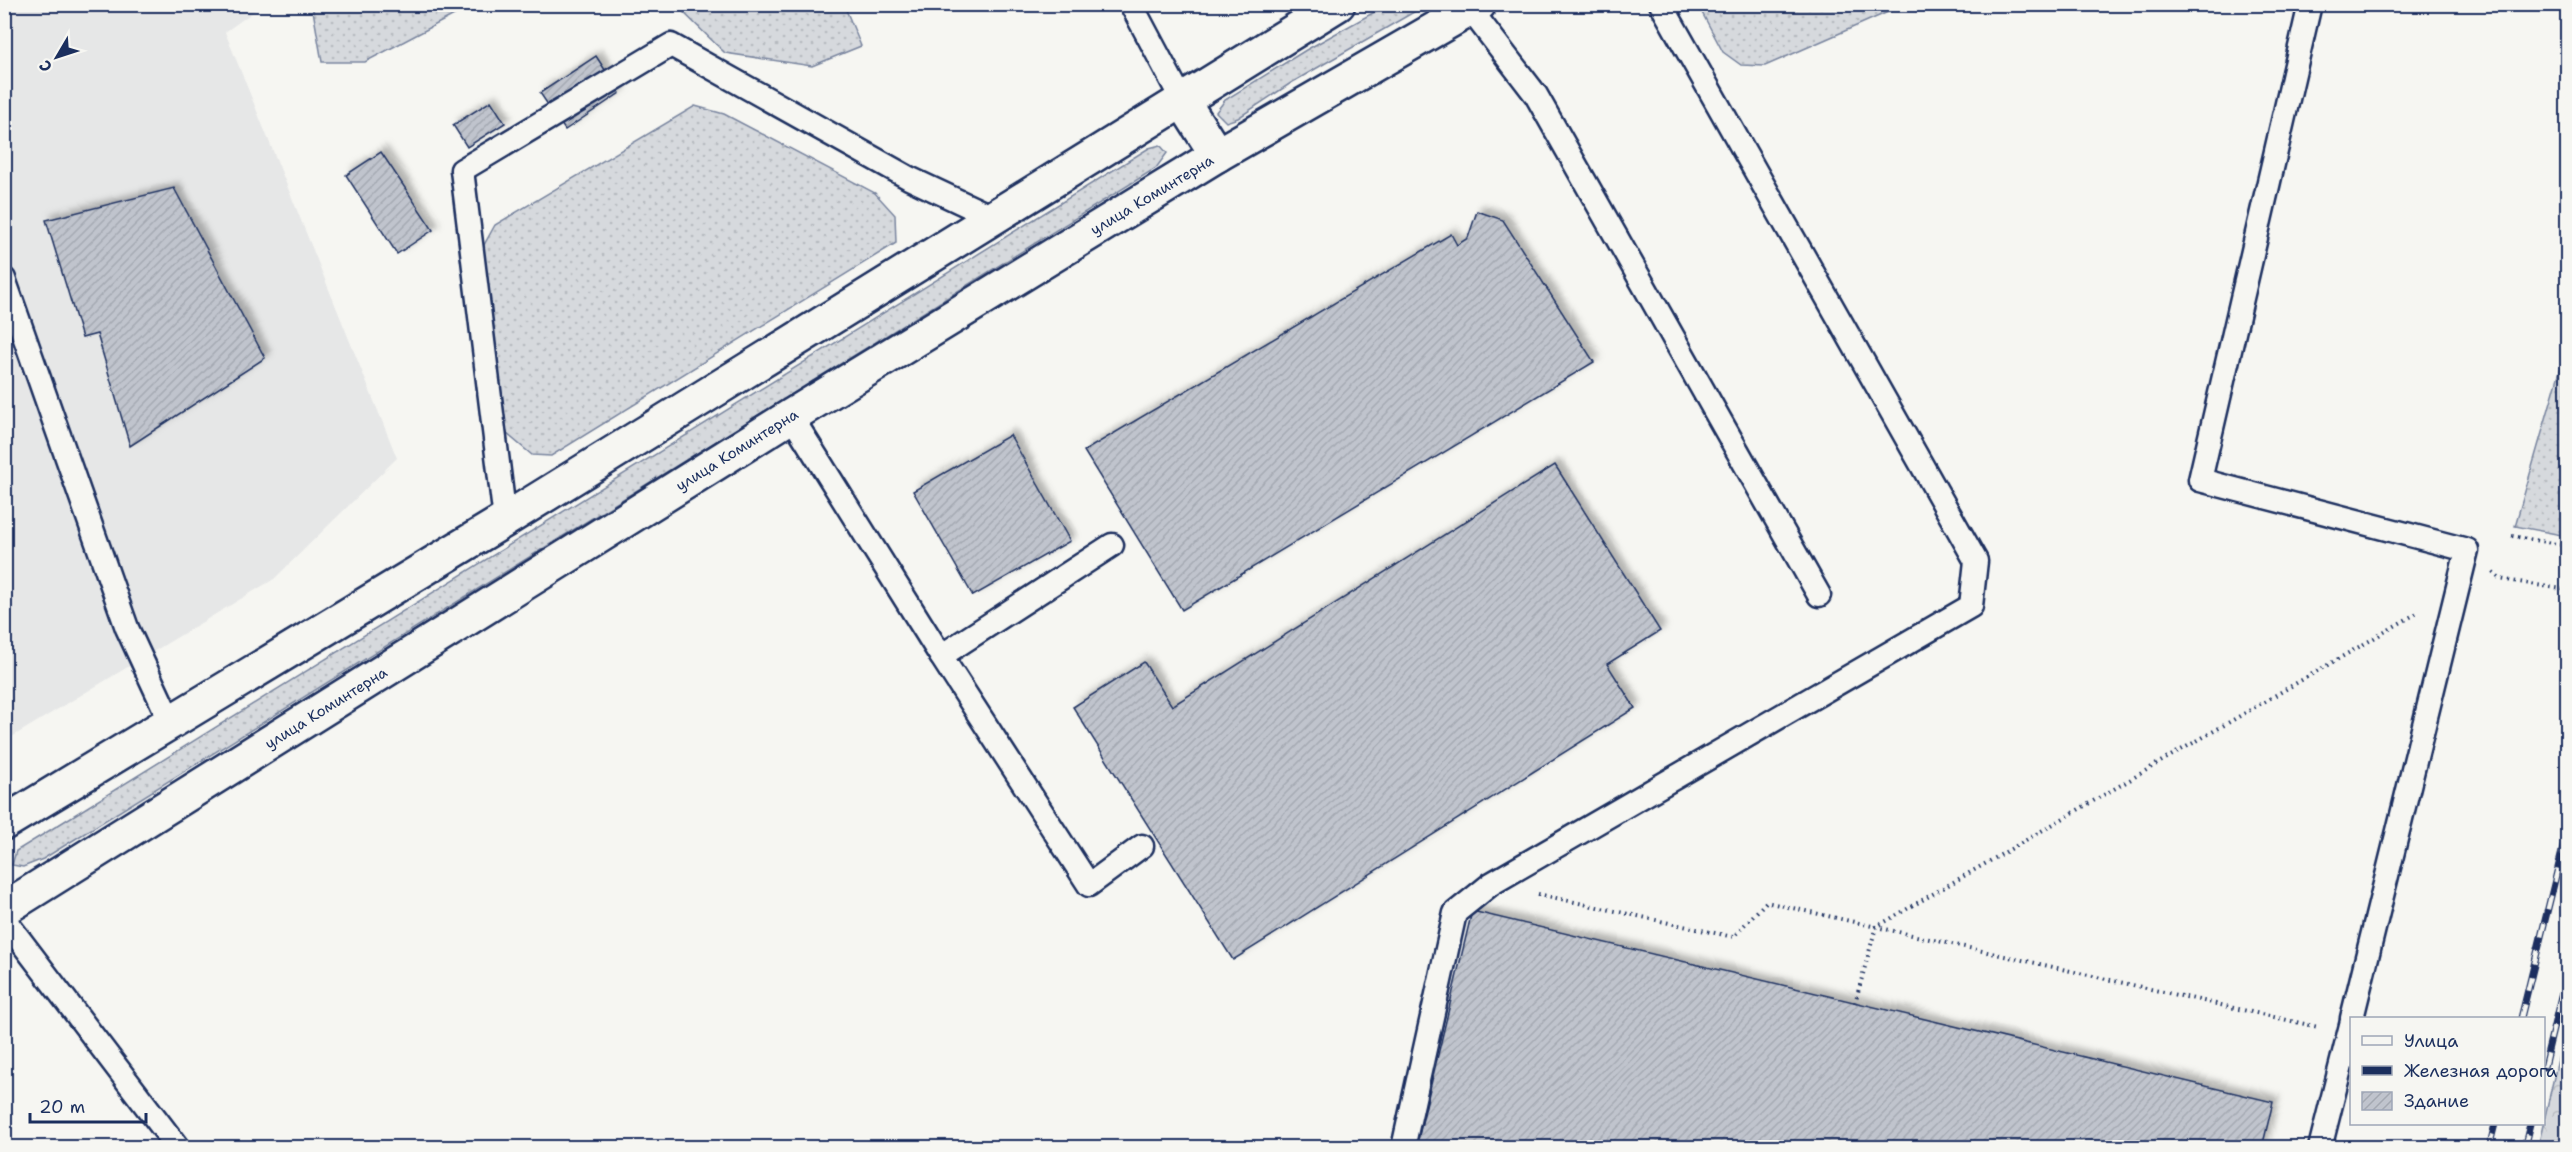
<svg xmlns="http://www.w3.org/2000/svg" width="2572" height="1152" viewBox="0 0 2572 1152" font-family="'Shantell Sans',sans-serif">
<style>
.built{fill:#e6e7e7}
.grass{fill:url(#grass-dots);stroke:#78849e;stroke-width:1.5}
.forest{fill:url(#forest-crowns);stroke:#78849e;stroke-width:1.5}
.building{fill:url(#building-hatch);stroke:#1b2f5e;stroke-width:1.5;filter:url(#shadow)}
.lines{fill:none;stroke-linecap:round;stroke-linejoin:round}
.lane-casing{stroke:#1b2f5e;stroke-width:27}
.secondary-casing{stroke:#1b2f5e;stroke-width:38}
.path{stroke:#1b2f5e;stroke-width:4;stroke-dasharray:1.5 4.5;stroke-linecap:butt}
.lane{stroke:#f6f6f2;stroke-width:22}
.secondary{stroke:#f6f6f2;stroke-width:33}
.rail-casing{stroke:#1b2f5e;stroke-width:7}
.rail{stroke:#f6f6f2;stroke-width:4.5;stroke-dasharray:14;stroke-linecap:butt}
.labels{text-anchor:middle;stroke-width:4.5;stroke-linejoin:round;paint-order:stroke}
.street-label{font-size:15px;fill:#1b2f5e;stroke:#f6f6f2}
</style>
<defs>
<pattern id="grass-dots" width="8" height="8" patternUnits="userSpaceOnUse" patternTransform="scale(1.5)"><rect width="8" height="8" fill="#d6d9dd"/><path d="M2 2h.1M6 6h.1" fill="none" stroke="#b7bbc0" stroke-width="1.8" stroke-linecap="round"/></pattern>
<pattern id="forest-crowns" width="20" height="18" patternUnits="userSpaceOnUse" patternTransform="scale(1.5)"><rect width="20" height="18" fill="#d6d9dd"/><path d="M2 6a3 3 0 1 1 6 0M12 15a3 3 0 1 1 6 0" fill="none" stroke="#b7bbc0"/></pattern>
<pattern id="building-hatch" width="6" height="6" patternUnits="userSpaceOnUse" patternTransform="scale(1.5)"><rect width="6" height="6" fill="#c0c4cd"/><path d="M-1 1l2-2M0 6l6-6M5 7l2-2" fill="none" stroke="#a4a9b2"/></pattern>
<filter id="shadow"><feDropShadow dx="5.5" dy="-5.5" stdDeviation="3" flood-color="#0004"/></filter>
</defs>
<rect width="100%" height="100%" fill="#f6f6f2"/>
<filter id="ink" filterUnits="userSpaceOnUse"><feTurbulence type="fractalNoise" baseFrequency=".0167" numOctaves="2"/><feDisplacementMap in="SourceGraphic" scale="12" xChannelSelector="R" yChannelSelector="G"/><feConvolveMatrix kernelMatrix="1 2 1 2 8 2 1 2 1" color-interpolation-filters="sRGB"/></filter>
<g filter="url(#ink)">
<polygon class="built" points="5,5 263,5 225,32 397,458 274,579 5,741"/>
<g class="grass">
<polygon points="312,5 312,4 473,5 365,62 322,62"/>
<polygon points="676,5 844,5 861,46 812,66 725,53"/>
<polygon points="1387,5 1426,5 1291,83 1238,118 1226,122 1216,112 1225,100 1306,50"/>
<polygon points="1698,5 1904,5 1765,66 1741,65 1723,52"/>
<polygon points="695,106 724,114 875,193 895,215 896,243 551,456 532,455 506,433 479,254 495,225"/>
<polygon points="1160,145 1167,153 1156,168 43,859 23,867 12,865 16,851 47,832 1149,148"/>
<polygon points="2567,346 2567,536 2515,526"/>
</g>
<polygon class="forest" points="2567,1020 2567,1147 2538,1147"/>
<g class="building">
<polygon points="596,56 620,93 565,130 540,93"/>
<polygon points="491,101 505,123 467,147 453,125"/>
<polygon points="381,152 433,230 397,254 346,175"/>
<polygon points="174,188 265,358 130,446 97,334 82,338 46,220"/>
<polygon points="1477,211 1503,220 1594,362 1182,610 1084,451 1451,234 1457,245 1468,238"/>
<polygon points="1010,435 1070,541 973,596 913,491"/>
<polygon points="1555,465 1660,631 1607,664 1635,708 1233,960 1073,707 1144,662 1172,706"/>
<polygon points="1472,911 2273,1102 2262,1148 1416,1148"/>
</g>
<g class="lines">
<g class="lane-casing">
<g id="lane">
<polyline points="1131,4 1182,100"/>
<polyline points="2310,4 2200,480 2467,550 2352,1018"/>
<polyline points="1470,9 1536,95 1819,595"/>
<polyline points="4,279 127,628 171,723"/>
<polyline points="791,416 941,656 1112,545"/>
<polyline points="505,520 462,170 671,45 909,178 992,217"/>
<polyline points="941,656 1089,885 1142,846"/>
<polyline points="4,919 178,1148"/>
<polyline points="1403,1148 1455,913 1491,884 1971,606 1976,561 1661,4"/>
<polyline points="2320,1148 2352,1021"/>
</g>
</g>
<g class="secondary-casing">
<g id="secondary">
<polyline points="1182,100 1217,155"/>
<polyline points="4,823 505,520 1338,4"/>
<polyline points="4,909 791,416 1217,155 1479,4"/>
</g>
</g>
<g class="path">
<polyline points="2512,536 2568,546"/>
<polyline points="2493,573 2500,579 2568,590"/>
<polyline points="1538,894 1733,937 1766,902 2318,1027"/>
<polyline points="1855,1003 1876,927 2419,612"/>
</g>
<use href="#lane" class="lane"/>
<use href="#secondary" class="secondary"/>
<g class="rail-casing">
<g id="rail">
<polyline points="2521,1018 2568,827"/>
<polyline points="2544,1067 2568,967"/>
<polyline points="2489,1148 2495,1124"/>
<polyline points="2524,1148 2530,1124"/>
</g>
</g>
<use href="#rail" class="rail"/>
</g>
</g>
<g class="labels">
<g class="street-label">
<text transform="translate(1152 195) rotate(-31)" y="5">улица Коминтерна</text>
<text transform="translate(737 450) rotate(-32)" y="5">улица Коминтерна</text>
<text transform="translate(326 708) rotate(-32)" y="5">улица Коминтерна</text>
</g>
</g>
<rect width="2572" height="1152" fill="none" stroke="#f6f6f2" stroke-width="24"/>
<rect x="12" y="12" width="2548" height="1128" fill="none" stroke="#1b2f5e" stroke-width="2" filter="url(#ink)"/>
<rect x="2350" y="1017" width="195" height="108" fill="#f6f6f2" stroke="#9ea6b7" stroke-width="1.5"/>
<rect x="2362" y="1036" width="30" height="9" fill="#f6f6f2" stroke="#9ea6b7" stroke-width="1.5"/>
<text x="2404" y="1047" font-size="18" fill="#1b2f5e">Улица</text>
<rect x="2362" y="1066" width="30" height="9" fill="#1b2f5e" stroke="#9ea6b7" stroke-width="1.5"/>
<text x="2404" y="1077" font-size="18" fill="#1b2f5e">Железная дорога</text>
<rect x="2362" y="1092" width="30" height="18" fill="url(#building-hatch)" stroke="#9ea6b7" stroke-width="1.5"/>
<text x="2404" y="1107" font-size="18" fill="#1b2f5e">Здание</text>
<g transform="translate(57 57) rotate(231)" stroke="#f6f6f2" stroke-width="4.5" paint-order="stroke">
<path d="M0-4.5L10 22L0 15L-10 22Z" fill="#1b2f5e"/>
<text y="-9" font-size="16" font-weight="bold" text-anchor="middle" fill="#1b2f5e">С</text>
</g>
<path d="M30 1113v9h116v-9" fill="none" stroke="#1b2f5e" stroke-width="3"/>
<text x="39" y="1113" font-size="18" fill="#1b2f5e" stroke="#f6f6f2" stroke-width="4.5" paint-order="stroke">20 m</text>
</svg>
